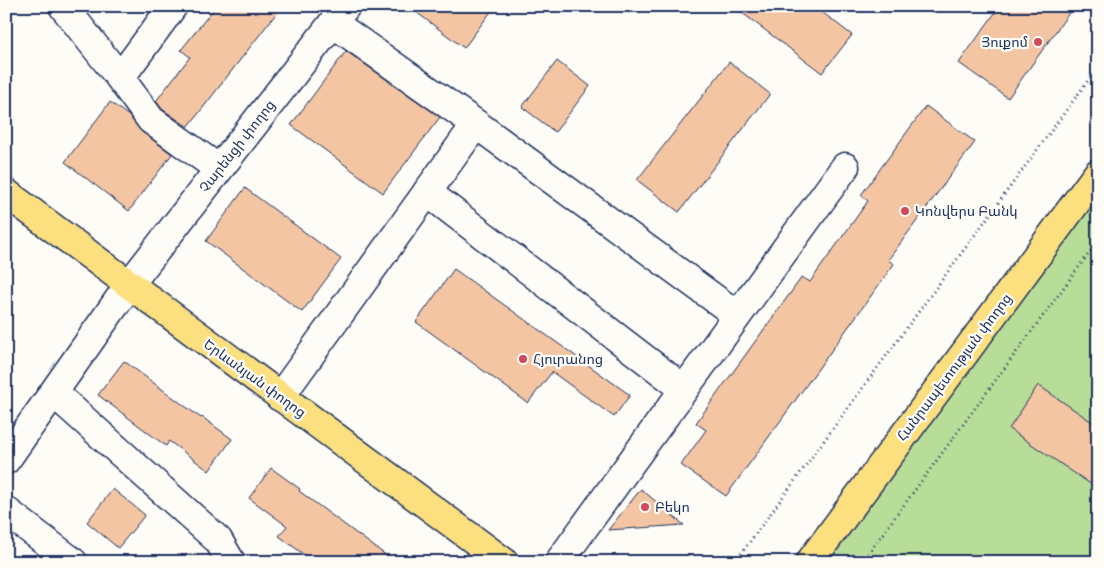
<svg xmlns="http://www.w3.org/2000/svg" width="1104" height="568" viewBox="0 0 1104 568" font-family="'Patrick Hand','Noto Sans Armenian',sans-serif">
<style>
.green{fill:#b8dd98;stroke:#6a867b}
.building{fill:#f4c5a3;stroke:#1b2f5e}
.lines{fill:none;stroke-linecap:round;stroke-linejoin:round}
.minor-casing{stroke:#1b2f5e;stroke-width:31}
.major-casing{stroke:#1b2f5e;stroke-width:31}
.highway-casing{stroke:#1b2f5e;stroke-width:31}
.path{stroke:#1b2f5e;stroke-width:3;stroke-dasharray:1 4;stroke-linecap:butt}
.minor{stroke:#fdfcf7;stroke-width:28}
.major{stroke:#fce080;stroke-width:28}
.highway{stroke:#fce080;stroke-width:28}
.poi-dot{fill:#d1495b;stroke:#fdfcf7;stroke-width:2}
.labels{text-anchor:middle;stroke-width:4.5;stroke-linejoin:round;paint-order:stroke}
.poi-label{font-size:14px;fill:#1b2f5e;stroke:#fdfcf7;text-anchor:start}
.street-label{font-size:14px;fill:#1b2f5e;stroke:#fdfcf7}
</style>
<rect width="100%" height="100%" fill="#fdfcf7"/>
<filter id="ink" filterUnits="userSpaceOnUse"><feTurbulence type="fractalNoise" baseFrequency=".02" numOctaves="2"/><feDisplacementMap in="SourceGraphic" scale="10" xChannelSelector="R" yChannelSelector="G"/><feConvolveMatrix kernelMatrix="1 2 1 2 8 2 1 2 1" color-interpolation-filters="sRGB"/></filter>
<g filter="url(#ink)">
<polygon class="green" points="1098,193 1098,562 825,562"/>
<g class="building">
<polygon points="216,6 282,6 188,127 162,109 156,101 190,57 181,50"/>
<polygon points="408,6 495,6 464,48"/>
<polygon points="733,6 814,6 852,35 822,73"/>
<polygon points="1000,6 1074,6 1008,98 959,63"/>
<polygon points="346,51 440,117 383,193 291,125"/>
<polygon points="557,61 590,86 555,132 522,107"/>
<polygon points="729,62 770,94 679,212 637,180"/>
<polygon points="110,102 129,116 142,132 172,154 129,211 65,162"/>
<polygon points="926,106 975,142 888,260 894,264 726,496 681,465 706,430 696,423 802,277 810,282 868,201 861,195"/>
<polygon points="245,188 341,259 302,312 206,241"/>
<polygon points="454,269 630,395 614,417 552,372 528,403 416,322"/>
<polygon points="124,361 201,418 202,417 232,439 209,471 169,441 166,446 98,395"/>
<polygon points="1038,385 1098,426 1098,489 1009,429"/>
<polygon points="271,468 300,489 299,491 395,562 314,562 279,536 287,526 249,498"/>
<polygon points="113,489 145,515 118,548 87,522"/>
<polygon points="641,489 684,525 608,530"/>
</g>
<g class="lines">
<g class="minor-casing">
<g id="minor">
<polyline points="63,6 120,78 151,120 219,169"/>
<polyline points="333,23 476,124 737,315"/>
<polyline points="120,78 173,6"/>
<polyline points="427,192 684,389"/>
<polyline points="54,393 218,540 231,562"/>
<polyline points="280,397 476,124"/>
<polyline points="6,460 129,285 346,6"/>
<polyline points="6,511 73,562"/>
<polyline points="559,562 845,167"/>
</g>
</g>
<g class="major-casing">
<polyline id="major" points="810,562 1098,173"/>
</g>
<g class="highway-casing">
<polyline id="highway" points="6,193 504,562"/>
</g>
<g class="path">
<polyline points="735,562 1098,67"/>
<polyline points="862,562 1098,241"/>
</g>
<use href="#minor" class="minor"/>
<use href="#major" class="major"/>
<use href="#highway" class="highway"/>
</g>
</g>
<g class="poi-dot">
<circle cx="1038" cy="42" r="5"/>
<circle cx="905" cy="211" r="5"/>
<circle cx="523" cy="359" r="5"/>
<circle cx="645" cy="507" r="5"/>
</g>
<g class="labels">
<g class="poi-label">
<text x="1028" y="47" text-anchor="end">Յուքոմ</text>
<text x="915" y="216">Կոնվերս Բանկ</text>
<text x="533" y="364">Հյուրանոց</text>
<text x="655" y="512">Բեկո</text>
</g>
<g class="street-label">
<text transform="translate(237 146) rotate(-52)" y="5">Չարենցի փողոց</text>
<text transform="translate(954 367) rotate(-53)" y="5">Հանրապետության փողոց</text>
<text transform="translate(255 378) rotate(36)" y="5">Երևանյան փողոց</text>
</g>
</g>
<rect width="1104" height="568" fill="none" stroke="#fdfcf7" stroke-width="25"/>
<rect x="12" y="12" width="1079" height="543" fill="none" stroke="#1b2f5e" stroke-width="2" filter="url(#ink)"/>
</svg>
